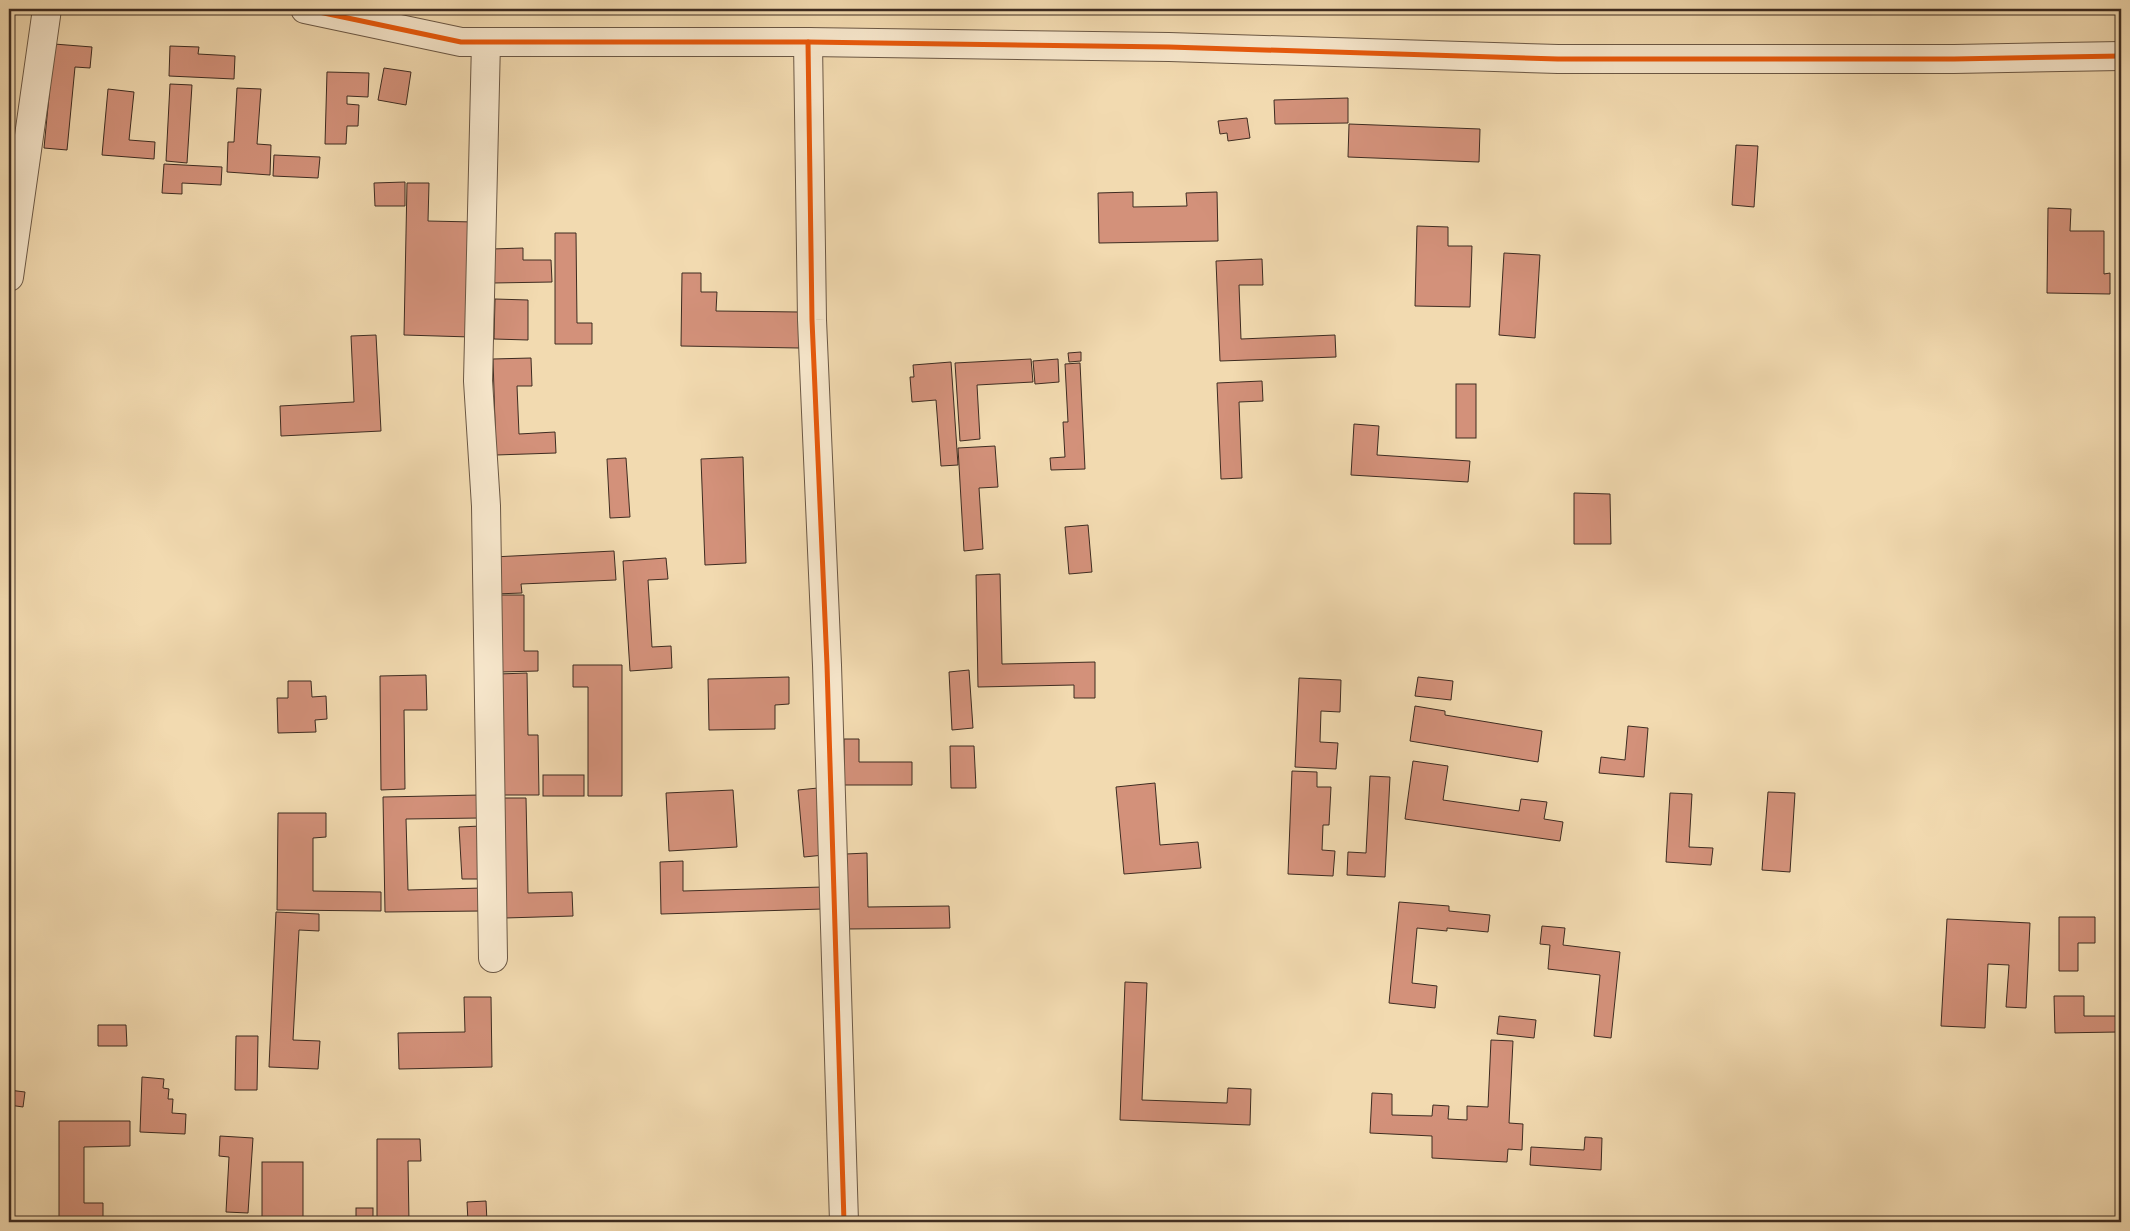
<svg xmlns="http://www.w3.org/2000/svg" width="2130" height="1231" viewBox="0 0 2130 1231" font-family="'IM FELL DW Pica',serif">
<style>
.building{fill:#d3917a;stroke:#3e2c21}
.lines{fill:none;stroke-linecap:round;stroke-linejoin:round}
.street-casing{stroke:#6b5845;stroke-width:30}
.street{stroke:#f7e7cc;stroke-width:28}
.cycleway-casing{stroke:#f7e7cc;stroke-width:8}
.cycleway{stroke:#e8590c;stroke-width:5}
</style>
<rect width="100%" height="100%" fill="#f2dab0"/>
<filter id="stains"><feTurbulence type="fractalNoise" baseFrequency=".004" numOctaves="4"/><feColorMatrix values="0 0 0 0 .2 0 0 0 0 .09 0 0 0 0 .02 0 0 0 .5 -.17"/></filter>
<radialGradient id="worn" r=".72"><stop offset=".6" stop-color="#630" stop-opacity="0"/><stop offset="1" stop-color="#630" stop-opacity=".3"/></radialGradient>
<g class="building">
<polygon points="54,44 92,47 90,68 75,67 67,150 44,148"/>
<polygon points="170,46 199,47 198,54 235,56 234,79 169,76"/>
<polygon points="384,68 411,72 406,105 378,100"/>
<polygon points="327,72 369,73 368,97 347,96 347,104 359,105 358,126 347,126 346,144 325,144"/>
<polygon points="170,84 192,85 187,163 166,161"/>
<polygon points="237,88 261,89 257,144 271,145 270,175 227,172 228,142 234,142"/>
<polygon points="108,89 134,92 129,140 155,142 154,159 102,155"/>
<polygon points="1348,98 1348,123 1275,124 1274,100"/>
<polygon points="1247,118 1250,138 1228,141 1227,133 1220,134 1218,121"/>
<polygon points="1349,124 1480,129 1479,162 1348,157"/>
<polygon points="1736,145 1758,146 1754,207 1732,205"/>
<polygon points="274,155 320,157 318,178 273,176"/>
<polygon points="164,164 222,167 221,185 182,183 182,194 162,193"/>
<polygon points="405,182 405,206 375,206 374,183"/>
<polygon points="407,183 429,183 428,221 474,222 471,337 404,335"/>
<polygon points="1133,192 1133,207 1187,206 1186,193 1217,192 1218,241 1099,243 1098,193"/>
<polygon points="2048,208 2071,209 2070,231 2104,231 2104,274 2110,273 2110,294 2047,293"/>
<polygon points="1417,226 1448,227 1448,246 1472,246 1470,307 1415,306"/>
<polygon points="555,233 576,233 577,323 592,323 592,344 555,344"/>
<polygon points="523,248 523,260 551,260 552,282 493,283 492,249"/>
<polygon points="1504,253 1540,255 1535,338 1499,335"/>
<polygon points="1262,259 1263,285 1239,285 1241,339 1335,335 1336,357 1220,361 1216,261"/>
<polygon points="682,273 701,273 701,292 717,292 716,311 799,312 799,348 681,346"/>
<polygon points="495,299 528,300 528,340 494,339"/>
<polygon points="376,335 381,431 281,436 280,406 354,402 351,336"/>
<polygon points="1081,352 1081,361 1069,362 1068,353"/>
<polygon points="531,358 532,386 517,386 519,434 555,432 556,453 496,455 493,359"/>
<polygon points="1031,359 1033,382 977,385 980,439 960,441 955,363"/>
<polygon points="1058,359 1059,382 1035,384 1033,361"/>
<polygon points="951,362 958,465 941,466 936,400 912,402 910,377 914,377 913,365"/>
<polygon points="1080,363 1085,469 1051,470 1050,458 1065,457 1063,422 1068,422 1065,364"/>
<polygon points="1262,381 1263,401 1239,402 1242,478 1221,479 1217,383"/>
<rect x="1456" y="384" width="20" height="54"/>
<polygon points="1354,424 1379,426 1377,455 1470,461 1468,482 1351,475"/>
<polygon points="995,446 998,487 979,488 983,549 964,551 958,448"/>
<polygon points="743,457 746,563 705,565 701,459"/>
<polygon points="626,458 630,517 610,518 607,459"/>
<polygon points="1574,493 1610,494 1611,544 1574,544"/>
<polygon points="1088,525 1092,572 1069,574 1065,527"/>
<polygon points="614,551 616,580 521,584 522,593 495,594 493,557"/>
<polygon points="666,558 668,579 648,580 652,647 671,646 672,668 630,671 623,561"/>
<polygon points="1000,574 1002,664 1095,662 1095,698 1074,698 1074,685 978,687 976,575"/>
<polygon points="500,595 524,595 524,651 538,651 538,671 500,672"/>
<polygon points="573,665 622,665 622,796 588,796 588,687 573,687"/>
<polygon points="969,670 973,728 952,730 949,672"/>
<polygon points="527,673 528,735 538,735 539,795 502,795 499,674"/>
<polygon points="426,675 427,710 404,710 405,789 381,790 380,676"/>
<polygon points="789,677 789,704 775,705 775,729 709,730 708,679"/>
<polygon points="1418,677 1453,681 1451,700 1415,696"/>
<polygon points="1299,678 1341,680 1340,712 1321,711 1320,742 1338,743 1336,769 1295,767"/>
<polygon points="288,681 311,681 312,697 326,696 327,719 315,720 316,732 278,733 277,698 288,698"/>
<polygon points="1415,706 1445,711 1445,715 1542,731 1538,762 1410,741"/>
<polygon points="1628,726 1648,728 1644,777 1599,773 1601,757 1625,760"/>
<polygon points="844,739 859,739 859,762 912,762 912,785 844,785"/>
<polygon points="950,746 974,746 976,788 951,788"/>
<polygon points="1413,761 1448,766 1443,800 1519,811 1521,799 1547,802 1544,819 1563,822 1560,841 1405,819"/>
<polygon points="1292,771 1317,772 1317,787 1331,787 1329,825 1323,825 1322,850 1335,851 1333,876 1288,874"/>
<rect x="543" y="775" width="41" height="21"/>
<polygon points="1370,776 1390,777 1385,877 1347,875 1348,852 1366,853"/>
<polygon points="1155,783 1160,845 1198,842 1201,868 1124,874 1116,787"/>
<polygon points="818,788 824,855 804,857 798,790"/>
<polygon points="733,790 737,847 669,851 666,793"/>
<polygon points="1768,792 1795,793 1790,872 1762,870"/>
<polygon points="1670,793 1692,794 1689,847 1713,848 1711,865 1666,862"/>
<polygon points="480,795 480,818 406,819 408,890 482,888 482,911 385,912 383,797"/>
<polygon points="502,798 526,798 528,893 572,892 573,916 505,918"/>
<polygon points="278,813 326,813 326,837 313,838 313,891 381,892 381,911 277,910"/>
<polygon points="481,826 484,879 462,879 459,827"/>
<polygon points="867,853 868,907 949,906 950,928 846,929 846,854"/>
<polygon points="683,861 683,891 823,887 823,909 661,914 660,862"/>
<polygon points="1399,902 1449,906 1449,911 1490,915 1488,932 1447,928 1447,931 1417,928 1412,983 1437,986 1435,1008 1389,1003"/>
<polygon points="276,912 319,914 319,931 299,930 293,1040 320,1041 318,1069 269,1067"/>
<polygon points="2059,917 2095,917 2095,943 2078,943 2078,971 2059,971"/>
<polygon points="1947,919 2030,923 2026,1008 2006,1007 2009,965 1988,964 1985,1028 1941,1026"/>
<polygon points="1542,926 1565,928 1563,945 1620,952 1611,1038 1594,1036 1600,975 1548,969 1550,945 1540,944"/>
<polygon points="1125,982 1147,983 1142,1100 1227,1103 1228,1088 1251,1089 1250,1125 1120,1120"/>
<polygon points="2054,996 2084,996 2084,1016 2118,1016 2118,1032 2055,1033"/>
<polygon points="464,997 491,997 492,1067 399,1069 398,1033 465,1032"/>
<polygon points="1499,1016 1536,1020 1534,1038 1497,1034"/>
<polygon points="98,1025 126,1025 127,1046 98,1046"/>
<polygon points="236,1036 258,1036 257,1090 235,1090"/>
<polygon points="1491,1040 1513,1041 1509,1123 1523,1124 1522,1150 1508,1149 1507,1162 1432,1158 1432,1136 1370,1133 1372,1093 1392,1094 1392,1115 1432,1116 1433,1105 1449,1106 1448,1119 1467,1120 1467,1106 1488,1107"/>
<polygon points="142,1077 164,1079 163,1088 169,1089 168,1099 173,1099 172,1113 186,1114 185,1134 140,1132"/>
<polygon points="9,1090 25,1092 23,1107 9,1105"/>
<polygon points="59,1121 130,1121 130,1146 84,1147 84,1203 103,1203 103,1221 59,1221"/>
<polygon points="220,1136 253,1138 248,1213 226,1212 229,1157 219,1156"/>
<polygon points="1585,1137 1602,1138 1601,1170 1530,1165 1531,1147 1584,1150"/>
<polygon points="377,1139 420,1139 421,1161 408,1161 409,1222 377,1222"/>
<rect x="262" y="1162" width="41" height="60"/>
<polygon points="486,1201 487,1222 468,1222 467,1202"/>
<rect x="356" y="1208" width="17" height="14"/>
</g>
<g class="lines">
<g class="street-casing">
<g id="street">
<polyline points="305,9 461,42 808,42 1169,47 1558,59 1954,59 2121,56"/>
<polyline points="486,42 478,381 486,506 493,958"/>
<polyline points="808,42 812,320 827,665 844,1222"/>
<polyline points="9,277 47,9"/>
</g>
</g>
<use href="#street" class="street"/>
<g class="cycleway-casing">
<g id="cycleway">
<polyline points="305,9 461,42 808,42 1169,47 1558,59 1954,59 2121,56"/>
<polyline points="808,42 812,320 827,665 844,1222"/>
</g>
</g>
<use href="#cycleway" class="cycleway"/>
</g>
<rect width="2130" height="1231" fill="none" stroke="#f2dab0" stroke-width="30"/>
<rect x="10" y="10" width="2110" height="1211" fill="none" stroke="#3e2c21" stroke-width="2.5"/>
<rect x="15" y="15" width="2100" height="1201" fill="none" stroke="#3e2c21"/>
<rect width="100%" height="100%" filter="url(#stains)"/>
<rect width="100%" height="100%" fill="url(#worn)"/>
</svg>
